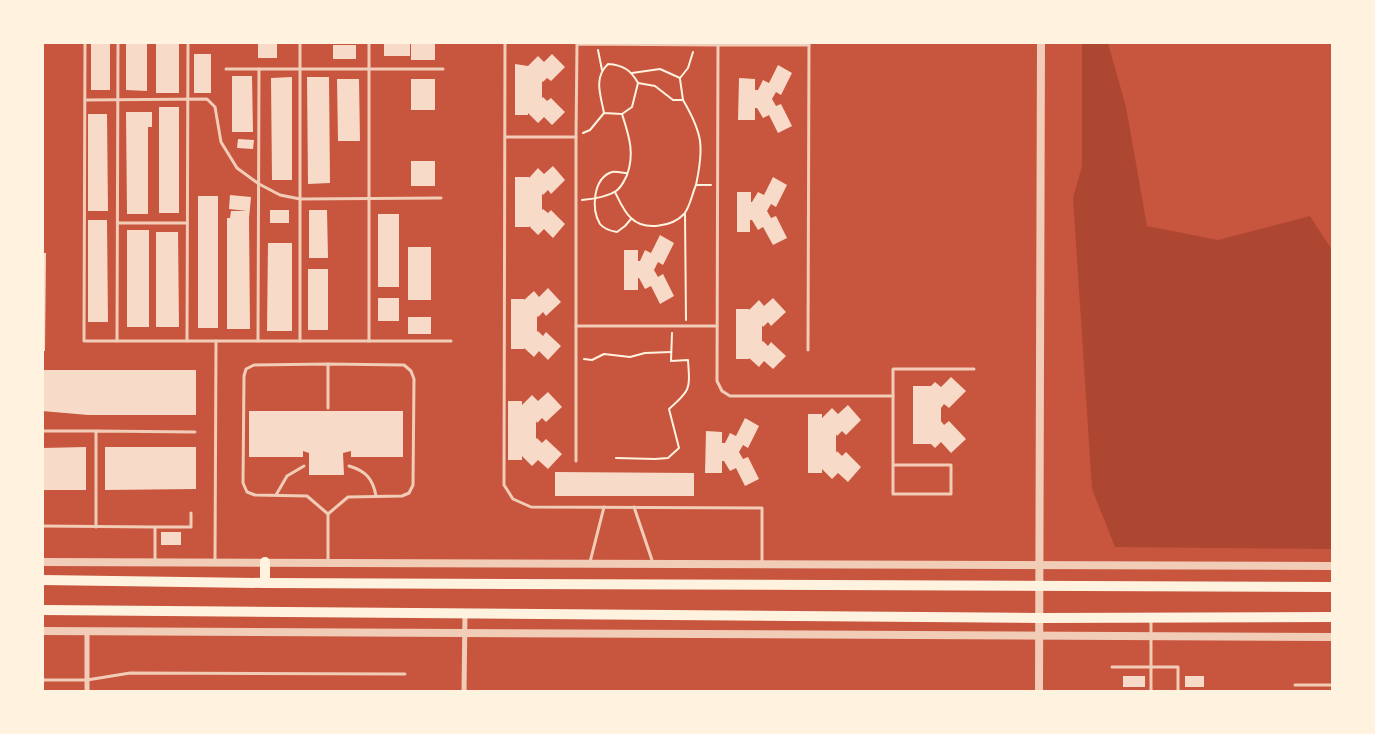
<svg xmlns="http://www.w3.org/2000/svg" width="1375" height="734" viewBox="0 0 1375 734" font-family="'Varela Round',sans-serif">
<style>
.green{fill:#ae4732}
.building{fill:#f7dbc8}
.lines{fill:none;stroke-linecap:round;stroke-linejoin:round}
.path{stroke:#fff3e0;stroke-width:2}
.service{stroke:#f1ccb7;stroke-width:3}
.minor{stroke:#f1ccb7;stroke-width:5}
.tertiary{stroke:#f1ccb7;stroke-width:8}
.trunk{stroke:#fff3e0;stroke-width:10}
</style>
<rect width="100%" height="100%" fill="#c8553d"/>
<polygon class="green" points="1082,43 1108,43 1126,107 1147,226 1218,240 1310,216 1332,250 1332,549 1115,547 1092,489 1073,198 1082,166"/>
<g class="building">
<rect x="91" y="42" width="19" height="48"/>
<polygon points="126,42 147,42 147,91 126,90"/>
<rect x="156" y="42" width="23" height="51"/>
<rect x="258" y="42" width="19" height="16"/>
<rect x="384" y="42" width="26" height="14"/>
<rect x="411" y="42" width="24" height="18"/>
<rect x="333" y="45" width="23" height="14"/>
<rect x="194" y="54" width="17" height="39"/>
<polygon points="552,54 565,67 551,81 547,78 543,82 542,81 542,98 543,97 547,101 551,98 565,112 552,125 544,117 538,123 528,113 528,115 515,115 515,64 528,66 538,56 544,62"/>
<polygon points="778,65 792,73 781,95 776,92 772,99 776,106 781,104 792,126 778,133 769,115 763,118 757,108 755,108 755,120 738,120 739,78 755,79 755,90 758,90 763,80 769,83"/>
<polygon points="232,76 252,76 253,132 232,132"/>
<polygon points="292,77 292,180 272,180 271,78"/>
<polygon points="307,77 329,77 330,183 308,184"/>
<polygon points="337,79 359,79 360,141 338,141"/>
<rect x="411" y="79" width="24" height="31"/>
<rect x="159" y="107" width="20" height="106"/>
<polygon points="126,112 152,112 152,127 148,127 148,214 127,214"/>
<polygon points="88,114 107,114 108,211 88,211"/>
<polygon points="238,139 254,140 253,149 237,148"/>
<rect x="411" y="161" width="24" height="25"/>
<polygon points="553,166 565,180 551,194 548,190 543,195 542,193 542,210 543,209 548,213 551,210 565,224 553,238 544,229 538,235 529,226 529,227 515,227 515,177 529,177 529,178 538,168 544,174"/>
<polygon points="773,177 787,185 776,207 771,204 767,211 771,218 776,216 787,238 773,245 763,227 758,230 752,220 750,220 750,232 737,232 737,192 751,192 751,202 752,202 758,192 764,195"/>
<polygon points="230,195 251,197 249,218 250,329 227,329 227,218 230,218 231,211 247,211 229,209"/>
<rect x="198" y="196" width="20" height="132"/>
<rect x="270" y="210" width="19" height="13"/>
<polygon points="309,210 327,210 328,258 309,258"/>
<rect x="378" y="214" width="21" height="73"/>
<polygon points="88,220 107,220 108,322 88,322"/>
<rect x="127" y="230" width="22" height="97"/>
<polygon points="156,232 178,232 179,327 156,327"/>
<polygon points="660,235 674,243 663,265 658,262 654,270 658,277 663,274 674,296 660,304 651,286 645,289 639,278 638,278 638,290 624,290 624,250 638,250 638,261 640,261 645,250 651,253"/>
<polygon points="268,243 292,243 292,331 267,331"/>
<rect x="408" y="247" width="23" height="53"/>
<polygon points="42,253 46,253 45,351 42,351"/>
<rect x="308" y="269" width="20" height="61"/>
<polygon points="548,288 561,302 546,316 543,312 538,317 537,316 537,332 538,331 543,336 546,332 561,346 548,360 539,351 534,357 524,348 524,349 511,349 511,299 524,299 524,300 534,291 539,297"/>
<rect x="378" y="298" width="21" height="23"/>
<polygon points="773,298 786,312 771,326 768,322 763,327 762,325 762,342 763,341 768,346 771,342 786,356 773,369 764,361 759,367 749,358 749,359 736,359 736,309 749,309 749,310 759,300 764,306"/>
<rect x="408" y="317" width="23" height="17"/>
<polygon points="42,370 196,370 196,415 88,415 42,411"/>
<polygon points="951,377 966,391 949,408 944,404 941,408 941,421 944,425 949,421 966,439 951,453 941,442 935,448 931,444 913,444 913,386 931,386 935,382 941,387"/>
<polygon points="548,392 562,407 546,422 542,418 537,423 536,421 536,439 537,438 542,443 546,439 562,454 548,469 538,460 532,466 522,456 522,460 508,460 508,401 522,401 522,405 532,395 538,401"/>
<polygon points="848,405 861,420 846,435 842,431 837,436 836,434 836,453 837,451 842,456 846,452 861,467 848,482 838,473 832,479 822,469 822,473 808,473 808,414 822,414 822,418 832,408 838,414"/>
<polygon points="249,411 403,411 403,457 351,457 351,451 343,453 344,475 309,475 309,453 303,451 303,457 249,457"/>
<polygon points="745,418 759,426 748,448 743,445 739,452 743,459 748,457 759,479 745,486 736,468 730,471 724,461 722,461 722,473 705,473 706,431 722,432 722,443 725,443 730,433 736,436"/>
<polygon points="86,447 86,490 42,490 42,448"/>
<polygon points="105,447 196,447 196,489 105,490"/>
<polygon points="555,472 694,473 694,496 555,496"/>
<rect x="161" y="532" width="20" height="13"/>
<rect x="1123" y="676" width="22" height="11"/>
<rect x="1185" y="676" width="19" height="11"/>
</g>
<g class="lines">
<g class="path">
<polyline points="598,50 602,70"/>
<polyline points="632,73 660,69 680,78 688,68 693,52"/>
<polyline points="638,83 655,86 673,100 683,100 680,79"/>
<path d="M683,100c20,34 21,47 13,85"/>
<path d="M583,133l7,-3 14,-17 18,1 10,-7 6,-24c-7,-13 -15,-18 -30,-19 -15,14 -7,32 -4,49"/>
<path d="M627,173c-4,0 -11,-2 -15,-1 -19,6 -21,37 -12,52 4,5 11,7 17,8l8,-6 6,-7"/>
<path d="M615,192c4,8 9,20 16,26 13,13 41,9 53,-4 6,-7 8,-20 12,-29h15"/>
<path d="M582,200c11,-1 25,-3 34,-9 6,-4 8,-10 11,-16 8,-22 2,-39 -5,-61"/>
<polyline points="685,213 686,320"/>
<polyline points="584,359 592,360 604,354 630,357 645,353 671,352"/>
<path d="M616,458l39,1 13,-1 11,-10 -10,-39c22,-19 21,-20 19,-49l-17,1 1,-28"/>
</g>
<g class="service">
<polyline points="85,42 84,341 451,341"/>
<polyline points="505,42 504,485 513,499 531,507 762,508 762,563"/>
<polyline points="809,45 718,45 717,381 722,391 730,396 893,396"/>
<polyline points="226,69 443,69"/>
<polyline points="85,100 207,99 215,107 221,142 237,168 259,184 280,195 300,199 441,198"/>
<polyline points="505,137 576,137 577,44 718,45"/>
<polyline points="118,223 187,223"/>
<polyline points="576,326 717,326"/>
<polyline points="117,341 118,42"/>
<polyline points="187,341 188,42"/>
<polyline points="258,341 259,69"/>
<polyline points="300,341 300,42"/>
<polyline points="369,341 369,42"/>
<polyline points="808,350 809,42"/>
<polygon points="328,364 404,365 411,371 414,379 413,485 409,493 402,496 348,497 328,514 307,496 255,495 247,492 243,483 244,376 246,369 254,365"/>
<polyline points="328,408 328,364"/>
<polyline points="42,431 96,431"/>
<polyline points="576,461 576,137"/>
<polyline points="893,465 951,465 951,494 893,494 893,369 974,369"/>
<path d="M349,466c17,5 24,13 27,30"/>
<polyline points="276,495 287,476 304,466"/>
<polyline points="634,507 653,563"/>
<polyline points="328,514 328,562"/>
<polyline points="42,526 155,527"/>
<polyline points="96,527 96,431 195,432"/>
<polyline points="155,561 155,527 191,527 191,513"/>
<polyline points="215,562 216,341"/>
<polyline points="590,562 604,507"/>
<polyline points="1112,667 1178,667 1178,692"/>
<polyline points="42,680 87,680 130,673 405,674"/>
<polyline points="1295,685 1332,685"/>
<polyline points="1151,692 1151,620"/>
</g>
<g class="minor">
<polyline points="87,692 87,631"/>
<polyline points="464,692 465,614"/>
</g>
<g class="tertiary">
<polyline points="42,562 1332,566"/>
<polyline points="42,631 1332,637"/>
<polyline points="1039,692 1041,42"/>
</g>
<g class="trunk">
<polyline points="265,562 265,583"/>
<polyline points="42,580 265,583 1332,587"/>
<polyline points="42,610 1039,618 1332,617"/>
</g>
</g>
<rect width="1375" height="734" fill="none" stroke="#fff3e0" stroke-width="88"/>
</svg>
